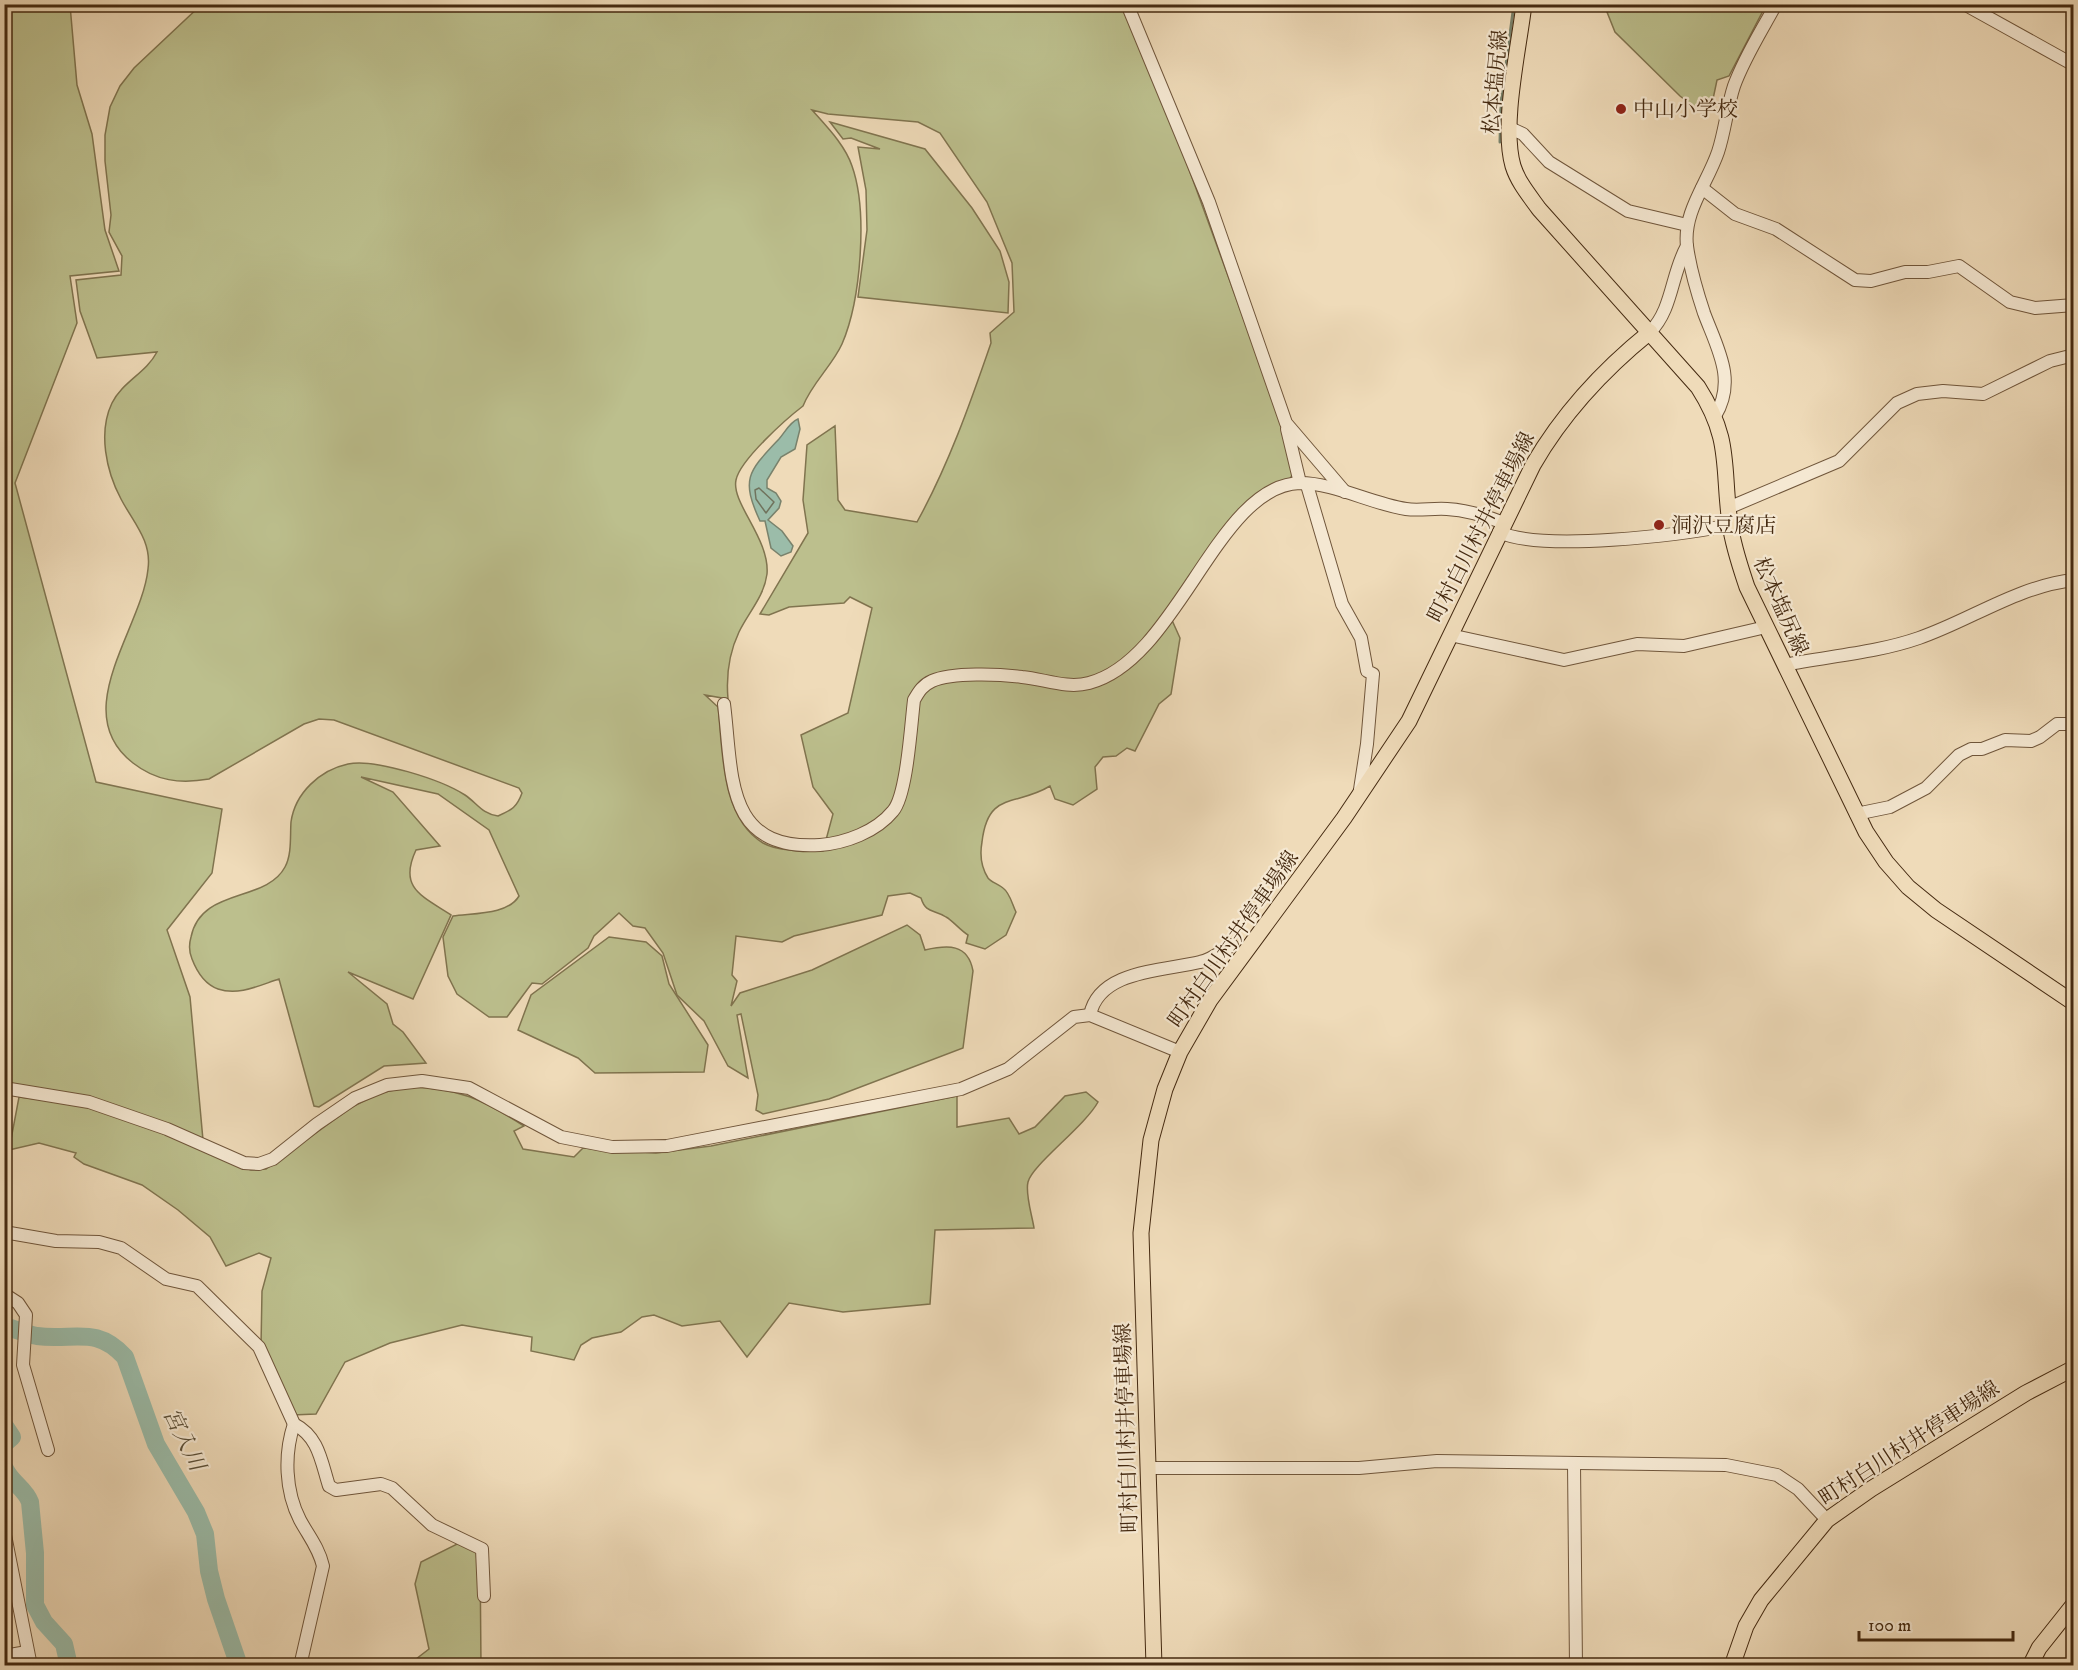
<svg xmlns="http://www.w3.org/2000/svg" width="2078" height="1670" viewBox="0 0 2078 1670" font-family="'IM FELL DW Pica','Noto Serif JP',serif">
<style>
.green{fill:#bcbf8d;stroke:#80744f;stroke-width:1.5;fill-rule:evenodd}
.water{fill:#9bbca9;stroke:#79826c;stroke-width:1.5}
.lines{fill:none;stroke-linecap:round;stroke-linejoin:round}
.shore{stroke:#70735d;stroke-width:1.5}
.stream{stroke:#79826c;stroke-width:3}
.river{stroke:#9bbca9;stroke-width:18}
.minor-casing{stroke:#70563b;stroke-width:14}
.major-casing{stroke:#452a11;stroke-width:17}
.minor{stroke:#f5e8d2;stroke-width:12}
.major{stroke:#efdbb9;stroke-width:15}
.poi-dot{fill:#8f2418;stroke:#f5e8d2;stroke-width:2}
.labels{text-anchor:middle;stroke-width:4.5;stroke-linejoin:round;paint-order:stroke}
.street-label{font-size:21px;fill:#452a11;stroke:#f5e8d2}
.poi-label{font-size:21px;fill:#452a11;stroke:#f5e8d2;text-anchor:start}
.water-label{font-size:22px;font-style:italic;fill:#5a4e37;stroke:#f5e8d2}
</style>
<rect width="100%" height="100%" fill="#efdbb9"/>
<filter id="stains"><feTurbulence type="fractalNoise" baseFrequency=".00333" numOctaves="4"/><feColorMatrix values="0 0 0 0 .2 0 0 0 0 .09 0 0 0 0 .02 0 0 0 .5 -.17"/></filter>
<radialGradient id="worn" r=".72"><stop offset=".6" stop-color="#630" stop-opacity="0"/><stop offset="1" stop-color="#630" stop-opacity=".3"/></radialGradient>
<g class="green">
<polygon points="1607,4 1766,4 1766,5 1729,76 1717,80 1712,104 1703,114 1680,96 1615,32 1605,7"/>
<polygon points="4,5 70,5 77,85 92,134 105,230 119,271 70,276 77,323 15,483 96,782 222,809 212,873 167,930 190,997 203,1140 5,1082"/>
<path d="M201,5h920l54,126 105,287 13,55 -3,6c-64,22 -84,80 -123,130l13,29 -9,56 -12,10 -24,47 -8,-3 -11,8 -13,1 -8,10 2,22 -24,16 -18,-6 -5,-13c-34,21 -62,4 -68,56 -2,11 -1,25 6,36 3,4 10,6 15,10 7,5 9,16 13,24l-10,23 -21,14 -19,-6 2,-8c-8,-5 -16,-15 -22,-18 -12,-8 -20,-3 -25,-19l-11,-5 -22,3 -6,19 -88,21 -12,6 -46,-6 -4,39 5,6 -6,25 9,-13 72,-23 95,-45 13,10 5,15c22,-5 43,-7 48,21l-10,77 -134,51 -66,15 -7,-4 2,-15 -17,-81 -4,1 11,63 -20,-12 -24,-45 -27,-26 -14,-42 -18,-25 -12,-2 -14,-13 -25,23 -6,12 -46,36 -10,-1 -25,34h-18l-32,-23 -9,-18 -5,-39 10,-21c20,-3 55,-1 66,-20l-30,-66 -51,-36 -77,-17 32,15 47,54 -24,4c-18,38 6,46 35,65l-38,84 -65,-27 39,32 6,20 10,8 23,31 -42,3 -65,41 -5,-1 -35,-127c-19,6 -40,17 -61,10 -14,-5 -21,-17 -26,-30 -3,-7 -3,-15 -1,-22 10,-50 75,-34 94,-70 7,-13 5,-31 6,-45 4,-29 29,-52 57,-58 26,-6 94,16 117,31 12,8 17,19 33,21 14,-6 19,-9 24,-23l-3,-5 -185,-68 -15,-1 -15,5 -95,55c-29,5 -53,2 -76,-16 -66,-51 9,-134 15,-194 4,-28 -15,-47 -27,-70 -15,-28 -23,-67 -9,-96 10,-21 34,-30 45,-51l-60,6 -17,-47 -4,-31 45,-5 1,-19 -13,-24 2,-17 -6,-54v-26l5,-28 10,-21 14,-18zM812,110l16,4 90,8 22,11 47,69 25,61 2,49 -24,21 1,10c-21,61 -43,123 -74,179l-72,-12 -7,-10 -3,-74 -28,19 -4,55 5,33 -48,81 9,1 20,-8 55,-4 6,-6 22,11 -24,105 -47,22 12,52 20,27 -10,37c-18,0 -44,1 -60,-8 -43,-26 -40,-93 -45,-136l-13,-12 23,4c-2,-23 1,-46 11,-67 9,-19 25,-35 28,-58 3,-35 -36,-71 -31,-94 4,-20 50,-61 67,-74 9,-23 29,-40 39,-62 19,-44 26,-133 10,-178 -7,-21 -25,-39 -40,-56z"/>
<polygon points="830,122 925,149 972,208 1000,251 1009,282 1008,313 858,297 867,230 866,190 858,147 880,149 851,138 843,139"/>
<polygon points="609,937 646,942 662,956 669,984 708,1045 704,1072 595,1073 578,1058 518,1030 531,995"/>
<path d="M409,1087c50,1 73,12 115,39l-10,5 9,18 51,8 9,-9 73,5 55,-7 246,-50v31l52,-9 10,16 16,-7 30,-31 21,-4 12,10c-13,24 -66,63 -70,80 -3,12 4,33 6,46l-99,2 -5,74 -87,8 -54,-9 -42,54 -27,-36 -38,5 -28,-11 -12,2 -21,15 -29,6 -11,7 -7,15 -43,-9 1,-14 -70,-12 -72,18 -45,19 -29,52 -24,1 -31,-69 1,-55 9,-33 -12,-5 -33,13 -16,-29 -32,-27 -36,-25 -58,-21 -10,-7 2,-4 -37,-10 -30,7 10,-53 65,8 73,26 77,33 17,6 15,-1 86,-62 28,-14z"/>
<polygon points="461,1542 480,1553 481,1665 407,1666 429,1649 415,1584 421,1562"/>
</g>
<path class="water" d="M798,419l2,10 -5,20 -14,8 -14,23v8l9,5 5,8 -2,7 -11,12 14,11 11,15 -2,6 -10,4 -10,-8 -6,-27h-5c-20,-43 -11,-50 19,-82 6,-7 11,-17 19,-20z"/>
<g class="lines">
<polygon class="shore" points="759,488 774,502 766,513 756,499 755,490"/>
<polyline class="stream" points="1500,142 1501,103 1514,4"/>
<g class="river">
<path d="M4,1326c11,3 22,8 33,10 37,5 59,-11 88,21l31,87 40,68 9,22 4,37 7,28 23,67"/>
<polyline points="4,1425 12,1437 4,1444"/>
<path d="M4,1467c7,16 21,21 26,35l5,51v52l9,17 20,22 5,22"/>
</g>
<g class="minor-casing">
<g id="minor">
<polyline points="1127,4 1209,202 1286,423 1345,492"/>
<polyline points="1964,4 2074,65"/>
<polyline points="1510,128 1523,134 1549,162 1628,211 1687,225"/>
<polyline points="1702,188 1735,214 1776,229 1855,280 1871,281 1905,272 1928,272 1959,266 2010,302 2035,308 2074,305"/>
<path d="M1650,332c23,-23 21,-58 37,-86"/>
<path d="M1715,416c22,-36 2,-68 -11,-103 -7,-21 -14,-45 -17,-67 -4,-34 20,-62 31,-94 7,-21 9,-45 16,-66 10,-28 28,-56 42,-82"/>
<polyline points="1287,429 1300,483"/>
<polyline points="1307,485 1342,604 1361,638 1367,671 1373,674 1367,744 1359,796"/>
<polyline points="1728,508 1839,461 1897,403 1917,394 1943,391 1983,394 2050,361 2074,355"/>
<path d="M1499,532c43,20 182,3 231,-7"/>
<polyline points="1450,635 1564,660 1637,644 1684,646 1766,627"/>
<path d="M1784,665c45,-9 92,-12 135,-27 52,-18 99,-52 155,-58"/>
<path d="M724,704c9,71 0,147 96,141 25,-2 56,-13 73,-34 14,-16 18,-87 21,-111 5,-9 9,-15 18,-19 20,-9 68,-7 90,-4 22,2 45,12 67,6 89,-23 128,-198 211,-200 34,0 72,21 106,26 13,2 27,-1 41,0 19,1 39,7 57,14"/>
<polyline points="1856,814 1890,807 1926,788 1959,755 1971,749 1982,749 2005,740 2031,741 2040,737 2057,724 2074,724"/>
<path d="M1090,1015c9,-45 73,-44 110,-53 11,-2 22,-11 32,-17"/>
<polyline points="4,1088 89,1102 167,1129 244,1163 259,1164 273,1159 317,1124 355,1098 387,1085 422,1081 469,1088 561,1137 612,1147 667,1146 961,1089 1008,1069 1074,1017 1090,1015 1180,1052"/>
<path d="M4,1232l52,9 43,1 22,6 45,31 31,7 62,61 35,77c25,13 27,37 35,62l7,4 45,-6 11,4 40,37 50,24 2,47"/>
<polyline points="4,1294 18,1303 26,1315 23,1365 48,1450"/>
<path d="M294,1424c-10,30 -9,67 6,96 8,15 19,28 23,46l-23,100"/>
<polyline points="1574,1464 1576,1666"/>
<polyline points="1148,1468 1359,1468 1437,1461 1726,1465 1777,1475 1798,1489 1827,1520"/>
<polyline points="4,1530 31,1666"/>
<polyline points="4,1656 27,1652"/>
</g>
</g>
<g class="major-casing">
<g id="major">
<path d="M1524,4c-5,44 -23,121 -11,162 5,16 16,29 26,43l159,178c34,53 24,79 32,137 3,22 10,42 17,63l119,245 20,30 22,25 28,23 138,93"/>
<path d="M1154,1666l-13,-433 10,-93 14,-51 15,-37 30,-52 134,-182 65,-97 124,-256c30,-52 70,-95 117,-133"/>
<polyline points="1732,1666 1746,1626 1761,1600 1827,1520 1871,1489 2026,1393 2074,1368"/>
<polyline points="2030,1666 2039,1648 2074,1604"/>
</g>
</g>
<use href="#minor" class="minor"/>
<use href="#major" class="major"/>
</g>
<g class="poi-dot">
<circle cx="1621" cy="109" r="6"/>
<circle cx="1659" cy="525" r="6"/>
</g>
<g class="labels">
<g class="street-label">
<text transform="translate(1495 82) rotate(-85)" y="7">松本塩尻線</text>
<text transform="translate(1481 527) rotate(-63)" y="7">町村白川村井停車場線</text>
<text transform="translate(1781 606) rotate(66)" y="7">松本塩尻線</text>
<text transform="translate(1233 939) rotate(-55)" y="7">町村白川村井停車場線</text>
<text transform="translate(1126 1428) rotate(-92)" y="7">町村白川村井停車場線</text>
<text transform="translate(1909 1443) rotate(-33)" y="7">町村白川村井停車場線</text>
</g>
<g class="poi-label">
<text x="1633" y="116">中山小学校</text>
<text x="1671" y="532">洞沢豆腐店</text>
</g>
<g class="water-label">
<text transform="translate(185 1439) rotate(64)" y="8">宮入川</text>
</g>
</g>
<rect width="2078" height="1670" fill="none" stroke="#efdbb9" stroke-width="24"/>
<rect x="6" y="6" width="2066" height="1658" fill="none" stroke="#452a11" stroke-width="3"/>
<rect x="12" y="12" width="2054" height="1646" fill="none" stroke="#452a11" stroke-width="1.5"/>
<path d="M1859 1631v9h154v-9" fill="none" stroke="#452a11" stroke-width="3"/>
<text x="1868" y="1631" font-size="18" fill="#452a11" stroke="#f5e8d2" stroke-width="4.5" paint-order="stroke">100 m</text>
<rect width="100%" height="100%" filter="url(#stains)"/>
<rect width="100%" height="100%" fill="url(#worn)"/>
</svg>
